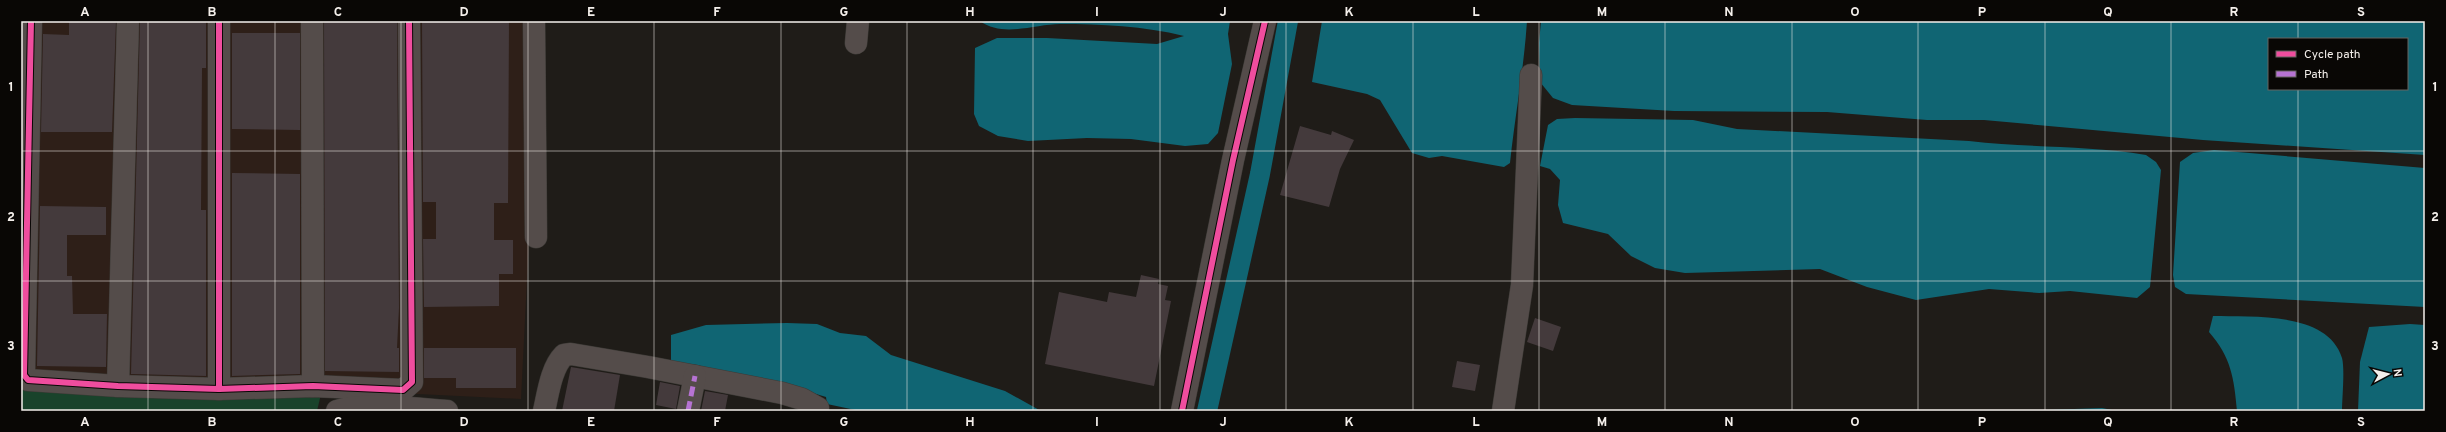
<svg xmlns="http://www.w3.org/2000/svg" width="2446" height="432" viewBox="0 0 2446 432" font-family="Overpass,sans-serif">
<rect width="100%" height="100%" fill="#1f1c18"/>
<polygon fill="#2e1f18" points="23,21 540,21 521,399 29,375"/>
<polygon fill="#19432b" points="22,388 321,394 317,411 21,411"/>
<g fill="#106573" fill-rule="evenodd">
<path d="M 980,21 L 1230,21 L 1228,34 L 1232,64 L 1218,133 L 1208,144 L 1185,146 L 1131,139 L 1087,138 L 1028,141 L 998,136 L 979,126 L 974,114 L 975,48 L 997,38 L 1047,38 L 1157,44 L 1184,36 C 1144,26 1101,24 1060,24 C 1035,24 1003,38 980,21 Z"/>
<path d="M 1322,21 L 1527,21 C 1524,68 1515,116 1510,163 L 1504,167 L 1442,156 L 1429,158 L 1412,153 L 1380,100 L 1367,94 L 1312,82 Z"/>
<path d="M 1541,21 L 2425,21 L 2425,155 L 2203,140 L 1984,120 L 1927,120 L 1827,112 L 1674,111 L 1572,105 L 1553,98 L 1540,82 L 1539,43 ZM 2269,39 L 2407,39 L 2407,89 L 2269,89 Z"/>
<path d="M 1575,118 L 1693,120 L 1737,129 L 1969,141 C 2028,148 2087,145 2146,155 L 2156,162 L 2161,170 L 2150,287 L 2137,298 L 2070,291 L 2039,293 L 1989,289 L 1916,300 L 1867,287 L 1820,269 L 1685,273 L 1655,268 L 1631,256 L 1608,234 L 1563,223 L 1558,205 L 1560,180 L 1550,169 L 1540,166 L 1548,125 L 1557,119 Z"/>
<polygon points="2214,150 2425,168 2425,307 2186,294 2175,287 2173,275 2180,162 2193,153"/>
<path d="M 2213,316 C 2251,317 2328,311 2342,358 C 2345,369 2342,399 2342,411 L 2237,411 C 2234,378 2231,357 2209,332 Z"/>
<polygon points="787,323 817,324 840,333 866,336 891,355 1005,391 1041,411 860,411 827,404 826,397 783,384 671,366 671,335 706,325"/>
<polygon points="2410,324 2425,325 2425,411 2358,411 2360,362 2369,327"/>
<polygon points="2102,408 2117,411 2015,411"/>
</g>
<g fill="none" stroke-linecap="round" stroke-linejoin="round">
<polyline stroke="#106573" stroke-width="20" points="1207,411 1260,174 1288,21"/>
</g>
<g fill="#443a3c">
<polygon points="69,21 116,21 112,132 41,132 43,34 69,35"/>
<polygon points="140,21 206,21 206,68 202,68 201,210 206,210 206,376 131,374"/>
<polygon points="324,21 397,21 399,308 397,348 399,348 399,372 325,371"/>
<polygon points="422,21 509,21 508,203 494,203 494,240 513,240 513,274 499,274 499,306 424,307 423,239 436,239 436,202 423,202"/>
<polygon points="232,33 300,33 300,130 232,129"/>
<polygon points="1300,126 1331,135 1332,131 1354,140 1340,169 1329,207 1280,195"/>
<polygon points="232,173 300,174 300,374 232,376"/>
<polygon points="40,206 106,207 106,235 67,235 67,276 72,276 73,314 107,314 106,367 37,366"/>
<polygon points="1141,275 1159,279 1158,284 1168,286 1165,300 1171,301 1154,386 1045,364 1059,292 1107,302 1109,292 1136,297"/>
<polygon points="1535,318 1561,327 1553,351 1527,342"/>
<polygon points="424,348 516,348 516,388 456,388 456,378 424,378"/>
<polygon points="1457,361 1480,365 1475,391 1452,387"/>
<polygon points="571,367 620,375 614,411 562,411"/>
<polygon points="660,382 680,386 676,409 656,405"/>
<polygon points="705,391 728,395 725,411 701,411"/>
</g>
<g fill="none" stroke-linecap="round" stroke-linejoin="round">
<defs>
<g id="minor">
<polyline points="31,21 24,375 28,380 118,386 219,389 313,386 403,390 412,382 409,21"/>
<polyline points="219,21 219,389"/>
<polyline points="312,21 313,386"/>
<polyline points="534,21 536,237"/>
<polyline points="856,43 858,21"/>
<polyline points="118,386 128,21"/>
<path d="M 337,411 C 365,402 416,409 447,411"/>
<path d="M 544,411 C 548,394 551,368 564,355 L 571,354 L 648,367 L 782,393 L 802,399 L 818,408"/>
<polyline points="688,411 695,376"/>
<polyline points="1182,411 1233,160 1265,21"/>
<polyline points="1503,411 1522,285 1531,75"/>
</g>
</defs>
<use href="#minor" stroke="#3c3a36" stroke-width="23"/>
<use href="#minor" stroke="#544c4a" stroke-width="22"/>
<polyline stroke="#b673d3" stroke-width="5" stroke-dasharray="10 5" stroke-linecap="butt" points="688,411 695,376"/>
<defs>
<g id="cycleway">
<polyline points="31,21 24,375 28,380 118,386 219,389 313,386 403,390 412,382 409,21"/>
<polyline points="219,21 219,389"/>
<polyline points="1182,411 1233,160 1265,21"/>
</g>
</defs>
<use href="#cycleway" stroke="#090705" stroke-width="8"/>
<use href="#cycleway" stroke="#ef4d9e" stroke-width="6"/>
</g>
<path fill="none" stroke="#f4efeb" stroke-width="1" stroke-opacity="0.55" d="M 148,21 L 148,411M 275,21 L 275,411M 401,21 L 401,411M 528,21 L 528,411M 654,21 L 654,411M 781,21 L 781,411M 907,21 L 907,411M 1033,21 L 1033,411M 1160,21 L 1160,411M 1286,21 L 1286,411M 1413,21 L 1413,411M 1539,21 L 1539,411M 1665,21 L 1665,411M 1792,21 L 1792,411M 1918,21 L 1918,411M 2045,21 L 2045,411M 2171,21 L 2171,411M 2298,21 L 2298,39M 2298,89 L 2298,411M 21,151 L 2425,151M 21,281 L 2425,281"/>
<rect width="2446" height="432" fill="none" stroke="#090705" stroke-width="44"/>
<rect x="2268" y="38" width="140" height="52" fill="#090705" stroke="#676461"/>
<rect x="2276" y="51" width="20" height="6" fill="#ef4d9e" stroke="#676461"/>
<text x="2304" y="58" font-size="12" fill="#f4efeb">Cycle path</text>
<rect x="2276" y="71" width="20" height="6" fill="#b673d3" stroke="#676461"/>
<text x="2304" y="78" font-size="12" fill="#f4efeb">Path</text>
<g transform="translate(2388 374) rotate(83)" stroke="#090705" stroke-width="3" paint-order="stroke">
<path d="M0-3L7 15L0 10L-7 15Z" fill="#f4efeb"/>
<text y="-6" font-size="11" font-weight="bold" text-anchor="middle" fill="#f4efeb">N</text>
</g>
<rect x="22" y="22" width="2402" height="388" fill="none" stroke="#f4efeb" stroke-width="1.5"/>
<g font-size="13" text-anchor="middle" font-weight="bold" fill="#f4efeb">
<text x="85" y="16">A</text>
<text x="212" y="16">B</text>
<text x="338" y="16">C</text>
<text x="464" y="16">D</text>
<text x="591" y="16">E</text>
<text x="717" y="16">F</text>
<text x="844" y="16">G</text>
<text x="970" y="16">H</text>
<text x="1097" y="16">I</text>
<text x="1223" y="16">J</text>
<text x="1349" y="16">K</text>
<text x="1476" y="16">L</text>
<text x="1602" y="16">M</text>
<text x="1729" y="16">N</text>
<text x="1855" y="16">O</text>
<text x="1982" y="16">P</text>
<text x="2108" y="16">Q</text>
<text x="2234" y="16">R</text>
<text x="2361" y="16">S</text>
<text x="11" y="91">1</text>
<text x="2435" y="91">1</text>
<text x="11" y="221">2</text>
<text x="2435" y="221">2</text>
<text x="11" y="350">3</text>
<text x="2435" y="350">3</text>
<text x="85" y="426">A</text>
<text x="212" y="426">B</text>
<text x="338" y="426">C</text>
<text x="464" y="426">D</text>
<text x="591" y="426">E</text>
<text x="717" y="426">F</text>
<text x="844" y="426">G</text>
<text x="970" y="426">H</text>
<text x="1097" y="426">I</text>
<text x="1223" y="426">J</text>
<text x="1349" y="426">K</text>
<text x="1476" y="426">L</text>
<text x="1602" y="426">M</text>
<text x="1729" y="426">N</text>
<text x="1855" y="426">O</text>
<text x="1982" y="426">P</text>
<text x="2108" y="426">Q</text>
<text x="2234" y="426">R</text>
<text x="2361" y="426">S</text>
</g>
</svg>
